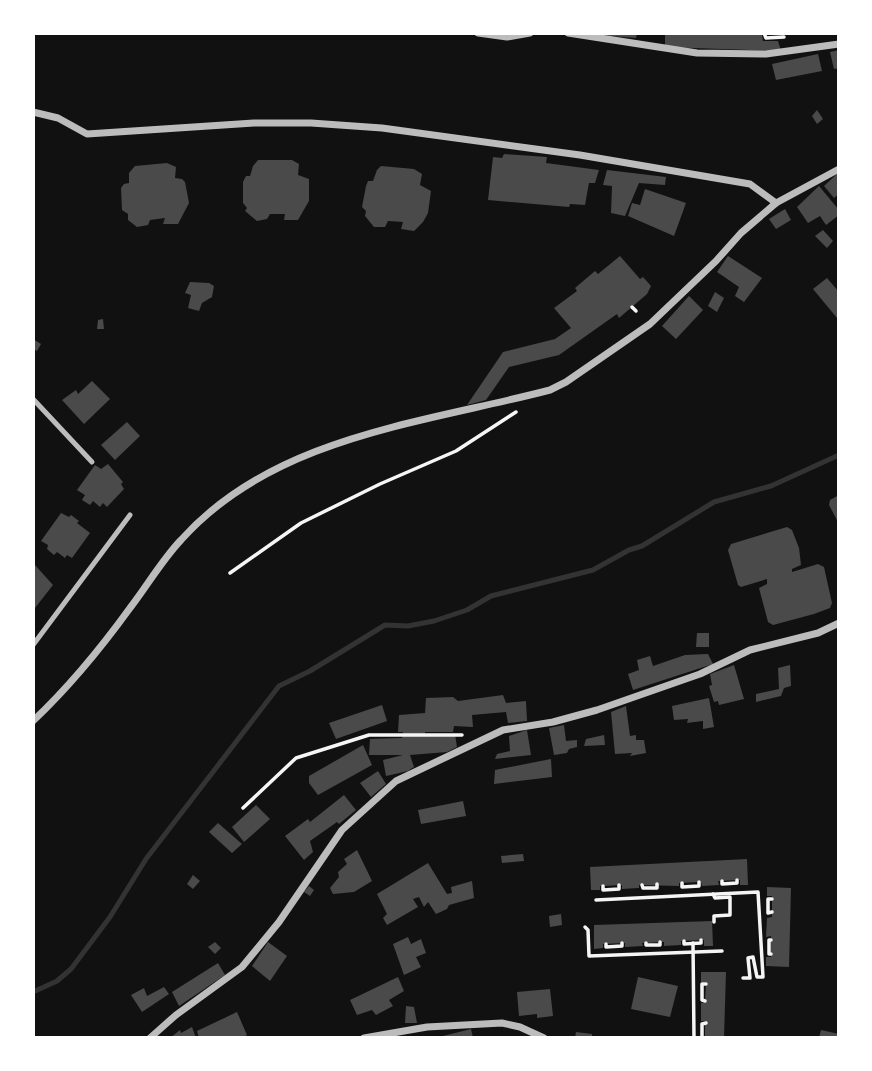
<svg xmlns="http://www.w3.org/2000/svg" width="872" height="1071" viewBox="0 0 872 1071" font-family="'Sofia Sans Condensed',sans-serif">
<rect width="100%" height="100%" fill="#111"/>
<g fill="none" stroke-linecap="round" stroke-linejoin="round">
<polyline stroke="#333" stroke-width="5" points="33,992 57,981 71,969 110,917 146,859 279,686 310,671 385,625 408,626 434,621 467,610 491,596 593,570 629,550 642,546 714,502 771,486 839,455"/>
</g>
<g fill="#4a4a4a">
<polygon points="600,33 637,33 636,38 600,35"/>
<polygon points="665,33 750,33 749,35 762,35 763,41 778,41 781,51 665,47"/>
<polygon points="839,50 839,68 834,69 830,52"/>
<polygon points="818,54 822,71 776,80 772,64"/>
<polygon points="817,110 823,119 817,124 812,116"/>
<polygon points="504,154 547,157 546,163 599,170 595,183 589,183 585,205 570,204 569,207 488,200 493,157 502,158"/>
<polygon points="258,160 292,160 299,164 298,175 309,179 309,201 298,220 284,220 285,214 270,214 267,219 257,221 245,211 247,208 243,203 243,182 246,176 250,176 253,166"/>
<polygon points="167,163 176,167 175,178 182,179 185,182 189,203 178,224 163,224 165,218 150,220 148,225 137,227 128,220 128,214 122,210 121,188 124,184 129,183 129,173 135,166"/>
<polygon points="381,166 414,169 422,174 420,185 431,191 428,213 423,222 414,231 401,229 403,222 388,221 385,227 374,227 365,216 366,211 362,207 366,186 368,181 373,181 377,170"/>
<polygon points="607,170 666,177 665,185 639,183 625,216 611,213 612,186 603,185"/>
<polygon points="839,172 839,194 834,198 824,186"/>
<polygon points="819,186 839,210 839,215 826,225 820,216 808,223 797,207"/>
<polygon points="645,189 686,203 674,236 628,216 632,203 640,205"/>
<polygon points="785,209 791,220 776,229 769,219"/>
<polygon points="823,230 833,241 827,248 815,236"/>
<polygon points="620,256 640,279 643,277 651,286 647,294 619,318 617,314 559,355 509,367 486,400 467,405 503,352 555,339 571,328 554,308 577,291 575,288 595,271 598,274"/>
<polygon points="728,256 762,278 744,302 735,296 739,287 717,272"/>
<polygon points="827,278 839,292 837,318 813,289"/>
<polygon points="190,282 209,283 214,286 212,297 202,303 199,311 188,308 191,295 185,293"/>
<polygon points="715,292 724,298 717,312 708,306"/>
<polygon points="689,296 703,310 676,339 662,326"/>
<polygon points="103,319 104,329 97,329 98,320"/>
<polygon points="33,339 41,344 37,351 33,349"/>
<polygon points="92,381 110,399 84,424 62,400 76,390 78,394"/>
<polygon points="127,422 140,436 115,460 101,445"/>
<polygon points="108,464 123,482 121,484 124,489 107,507 103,503 100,507 93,501 90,505 82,500 85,495 77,490 95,465 101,469"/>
<polygon points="839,495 839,524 829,505 830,500"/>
<polygon points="61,513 69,517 71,515 79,521 77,523 90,533 72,558 67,555 65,558 57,552 54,555 47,549 48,545 41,541"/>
<polygon points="787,527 792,530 799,548 801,565 792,569 792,572 818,564 824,567 832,603 830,608 814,614 773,625 768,622 759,588 767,584 767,579 741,587 738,585 728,550 731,544"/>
<polygon points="35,565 53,585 35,608 33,607"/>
<polygon points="697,633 709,633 709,647 696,647"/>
<polygon points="708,654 713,664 633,690 628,674 639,670 637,660 650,656 653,666 685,655"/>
<polygon points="734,665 744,699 719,705 718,701 714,702 709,686 712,685 710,674"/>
<polygon points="790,665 791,686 784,688 781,696 756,702 756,694 779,689 778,668"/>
<polygon points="503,695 506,703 526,701 527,721 508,723 506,712 472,715 473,727 454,726 453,732 425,732 425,735 455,734 457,747 447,752 410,755 414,767 408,771 386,776 383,760 403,755 369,755 370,739 402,738 403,732 398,732 399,715 425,713 426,698 453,697 458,701"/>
<polygon points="709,698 714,727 703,729 703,721 687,723 688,719 674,720 672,706"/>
<polygon points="382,705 387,721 336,739 329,723"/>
<polygon points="626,706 630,736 636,735 636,740 644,740 646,753 630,756 632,753 615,754 611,712"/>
<polygon points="564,725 566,741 577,740 577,747 569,749 567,753 554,755 549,728"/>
<polygon points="527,730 531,755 495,759 497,754 510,751 509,736"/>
<polygon points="604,735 605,745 584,746 586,739"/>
<polygon points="363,745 372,765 318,795 309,783 309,776"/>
<polygon points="551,759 552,777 494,784 495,770"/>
<polygon points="378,771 386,784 371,797 360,783"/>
<polygon points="344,795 356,810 339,824 337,822 310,841 313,852 304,860 285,836 308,819 310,822"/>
<polygon points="463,801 466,816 421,824 418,810"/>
<polygon points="256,805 270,819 244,842 232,827"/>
<polygon points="218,823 242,844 232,853 209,832"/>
<polygon points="357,850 372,881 354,892 333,894 330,888 339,877 338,872 347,864 344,859"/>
<polygon points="523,854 524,861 502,863 501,856"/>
<polygon points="747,859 748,885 740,885 740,880 718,881 719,885 702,886 701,882 699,882 679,883 679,886 639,885 639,888 622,889 622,885 603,886 600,886 600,890 591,890 590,867"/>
<polygon points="428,863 447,894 452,893 451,887 472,881 474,898 449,905 447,909 436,914 428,902 424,907 419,897 413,899 418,907 387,925 383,918 387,914 377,894"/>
<polygon points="193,875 200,881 193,889 187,884"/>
<polygon points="309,886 314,890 310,896 304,892"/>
<polygon points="767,887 791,888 789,967 766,966 766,957 771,957 771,936 766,937 767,918 772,917 772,896 767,896"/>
<polygon points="561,914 562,925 550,927 549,916"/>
<polygon points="712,921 713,946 704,946 704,940 681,941 681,945 664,946 664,942 642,943 643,946 625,947 625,943 603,944 603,948 594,949 594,925"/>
<polygon points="408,937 411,944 421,939 426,953 416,957 421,967 404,975 393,944"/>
<polygon points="215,942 221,948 215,954 208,947"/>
<polygon points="268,942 287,956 270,981 252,966"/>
<polygon points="218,963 225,975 179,1006 172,992"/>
<polygon points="701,972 726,972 724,1038 705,1038 705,1021 701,1021 701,1003 705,1003 706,982 701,982"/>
<polygon points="398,977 404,991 389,1000 393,1006 376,1015 372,1010 357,1015 350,1000"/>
<polygon points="638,977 678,986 670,1017 631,1009"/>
<polygon points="164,987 169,994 142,1012 131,995 144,988 147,996"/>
<polygon points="550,989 553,1016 537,1018 537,1014 519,1016 517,992"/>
<polygon points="406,1006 414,1007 417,1023 405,1023"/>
<polygon points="237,1012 247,1035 242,1038 199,1038 197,1031"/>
<polygon points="192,1027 196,1038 170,1038 180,1030 181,1033"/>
<polygon points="471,1029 473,1038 439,1038 439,1037"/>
<polygon points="821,1030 839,1034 839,1038 819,1038"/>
<polygon points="576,1032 592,1034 592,1038 575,1038"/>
</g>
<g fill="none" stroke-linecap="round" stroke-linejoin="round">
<g stroke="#f5f5f5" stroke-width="3.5">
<polyline points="764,33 766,38 784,37"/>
<polyline points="632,307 636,311"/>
<polyline points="230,573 301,523 380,484 456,451 516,412"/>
<polyline points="243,808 296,758 369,735 462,735"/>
<polyline points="722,881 722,884 737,883 737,880"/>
<polyline points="682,883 682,887 699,886 699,882"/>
<polyline points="642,885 643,888 657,888 657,884"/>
<polyline points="603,886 603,890 619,889 619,885"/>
<polyline points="713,894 715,898 730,897 730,915 714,916 714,922"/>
<polyline points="596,900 758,892 763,977 757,977 753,957 748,958 750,978 743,978"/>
<polyline points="772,912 768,913 768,899 772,899"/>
<polyline points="585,927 588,930 589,956 722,951"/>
<polyline points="684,941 684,944 701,943 701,940"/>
<polyline points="646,943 646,945 660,945 660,942"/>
<polyline points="693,943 694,1038"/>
<polyline points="606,944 606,947 622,946 622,943"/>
<polyline points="771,954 769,954 769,940 771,940"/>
<polyline points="705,1001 702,1000 702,984 706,984"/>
<polyline points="702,1038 702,1024 706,1023"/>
</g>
<g stroke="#bcbcbc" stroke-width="5">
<polyline points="33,399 92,462"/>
<polyline points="33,645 130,515"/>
</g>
<g stroke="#bcbcbc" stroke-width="7">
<polyline points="478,33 507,37 530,33"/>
<polyline points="568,33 697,53 766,54 839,44"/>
<polyline points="33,112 58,118 87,134 254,123 311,123 382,128 580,155 750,184 776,203"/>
<path d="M 33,721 C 69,687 101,648 130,608 C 147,586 162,560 181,540 C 274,436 424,423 550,390 L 566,382 L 650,324 L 716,261 L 741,233 L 776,203 L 839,169"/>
<polyline points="150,1038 176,1015 242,967 279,922 342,830 396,781 503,730 553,722 597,710 700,674 750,650 818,633 839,623"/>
<polyline points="364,1038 427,1027 502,1023 520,1027 544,1038"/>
</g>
</g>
<rect width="872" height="1071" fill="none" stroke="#ffffff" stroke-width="70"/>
</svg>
